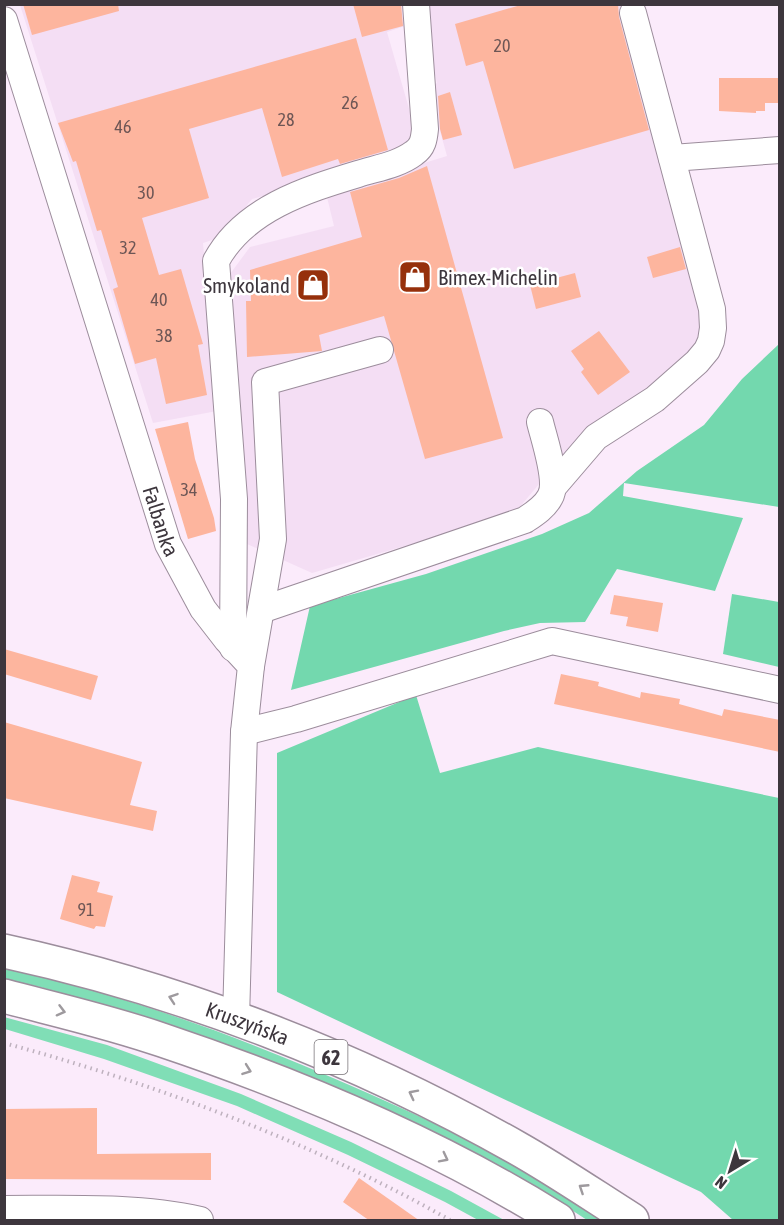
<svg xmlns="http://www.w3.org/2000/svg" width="784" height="1225" viewBox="0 0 784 1225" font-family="'Asap Condensed',sans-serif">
<rect width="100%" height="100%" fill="#fbebfb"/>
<g fill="#f4def4">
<polygon points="20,5 409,5 411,24 387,32 418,140 412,147 327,178 252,199 221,237 203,243 217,411 153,423"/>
<polygon points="429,5 620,5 704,299 697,342 674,373 580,442 539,484 514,514 312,573 247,544 230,274 250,247 334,226 326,193 447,156 428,88 437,83 432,63"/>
</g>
<g fill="#80deb6">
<path d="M 5,968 C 125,995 235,1035 347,1084 C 437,1123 527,1166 608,1220 L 587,1220 L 567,1207 L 388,1111 L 258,1057 L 141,1016 L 40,987 L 5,979 Z"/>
<polygon points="4,1017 107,1045 241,1094 351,1142 451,1191 504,1220 478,1220 445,1202 348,1155 237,1106 104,1059 5,1029"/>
</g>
<g fill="#73d8ae">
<polygon points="779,344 779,507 624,483 623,496 743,518 715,591 617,569 585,622 540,623 504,631 291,690 310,606 426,574 542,534 589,513 637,471 704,425 742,379"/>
<polygon points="732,594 779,602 779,667 723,654"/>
<polygon points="416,695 440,773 538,747 779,798 779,1220 733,1220 701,1192 277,992 277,753"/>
</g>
<g fill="#fdb59e">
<polygon points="23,4 118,4 119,11 32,35"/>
<polygon points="353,4 401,4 403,26 362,37"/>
<polygon points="524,4 618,4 619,17 649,130 514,169 483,61 466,66 455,24"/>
<polygon points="356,38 388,150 340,164 338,159 282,177 262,108 189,129 209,198 142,218 159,275 181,269 203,344 198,345 207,395 166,404 156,358 135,364 113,289 118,287 101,230 97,231 76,161 73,162 58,123"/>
<polygon points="719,78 780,78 780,103 765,103 765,111 756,111 756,113 719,111"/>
<polygon points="450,92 462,135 443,140 440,129 438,96"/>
<polygon points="427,166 503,438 425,459 384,316 319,335 322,351 247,357 246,301 251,301 250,270 362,237 350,192 399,178"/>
<polygon points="680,247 686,269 653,278 647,257"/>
<polygon points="575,273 581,297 536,309 530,285"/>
<polygon points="599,331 630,372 598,395 581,372 584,369 571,351"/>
<polygon points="188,422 195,459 214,518 216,531 188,539 155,429"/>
<polygon points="614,595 663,603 658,632 626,626 628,617 610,614"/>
<polygon points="4,649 98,676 91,700 4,674"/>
<polygon points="561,674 599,682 598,686 640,698 641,692 680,699 679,704 722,716 724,709 780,720 780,752 554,704"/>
<polygon points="4,722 142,762 130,805 157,811 153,831 4,798"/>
<polygon points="72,875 100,882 97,892 113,896 105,927 96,926 94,929 60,919"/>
<polygon points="97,1108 97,1154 211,1153 211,1180 4,1179 4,1109"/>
<polygon points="359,1178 420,1221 370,1221 343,1202"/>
</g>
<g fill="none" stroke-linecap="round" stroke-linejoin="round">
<defs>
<g id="minor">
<path id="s1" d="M 4,20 L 168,544 L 203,609 L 227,640 L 251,666 L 244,732 L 236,1019"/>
<polyline points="672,158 780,150"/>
<polyline points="554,486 596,437 655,399 697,362 707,350 711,341 713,328 712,309 633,13"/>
<path d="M 261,610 L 525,520 C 534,514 545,507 550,497 C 559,482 544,439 540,422"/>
<path d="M 233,648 L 234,499 L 216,261 C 244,209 305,190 358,174 C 377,168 398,165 414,153 C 423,147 424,139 425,129 L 416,4"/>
<polyline points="251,666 273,539 265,382 380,350"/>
<polyline points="244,732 296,719 552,641 780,690"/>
<path d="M 4,1209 C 67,1209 139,1206 200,1220"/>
</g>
<g id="major">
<path id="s2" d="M 4,951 C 183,990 358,1058 517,1148 C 556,1170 594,1196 632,1220"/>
<path d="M 4,996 C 57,1010 110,1022 162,1040 C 296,1085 438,1145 558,1220"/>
</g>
</defs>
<use href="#minor" stroke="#9c8d9c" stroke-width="28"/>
<use href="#major" stroke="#9c8d9c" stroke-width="36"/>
<path stroke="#beb1be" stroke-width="4" stroke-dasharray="1.5 4.5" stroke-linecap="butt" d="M 4,1043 C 156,1084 314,1143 450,1220"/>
<use href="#minor" stroke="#fff" stroke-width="26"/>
<use href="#major" stroke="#fff" stroke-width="33"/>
</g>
<defs><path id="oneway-chevron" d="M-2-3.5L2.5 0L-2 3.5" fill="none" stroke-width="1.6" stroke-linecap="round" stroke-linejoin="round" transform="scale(1.5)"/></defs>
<g stroke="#9e9a9e">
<use href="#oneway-chevron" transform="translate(173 998) rotate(-161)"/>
<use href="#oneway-chevron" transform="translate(61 1011) rotate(15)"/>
<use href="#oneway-chevron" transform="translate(247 1070) rotate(20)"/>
<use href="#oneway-chevron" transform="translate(413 1094) rotate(-153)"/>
<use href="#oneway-chevron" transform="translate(444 1158) rotate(27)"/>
<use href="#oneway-chevron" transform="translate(583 1188) rotate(-147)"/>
</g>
<defs>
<symbol id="shop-square" viewBox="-11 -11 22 22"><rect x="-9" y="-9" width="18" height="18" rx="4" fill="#96300b" stroke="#fff"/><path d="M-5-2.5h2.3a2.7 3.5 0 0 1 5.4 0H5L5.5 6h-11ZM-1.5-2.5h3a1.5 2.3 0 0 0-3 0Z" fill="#fff"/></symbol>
</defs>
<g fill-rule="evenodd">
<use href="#shop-square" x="396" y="258" width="38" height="38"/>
<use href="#shop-square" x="294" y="266" width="38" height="38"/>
</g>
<g text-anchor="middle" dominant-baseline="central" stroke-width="5" stroke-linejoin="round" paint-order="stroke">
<g font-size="18" fill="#6d5655">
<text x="502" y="45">20</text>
<text x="350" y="102">26</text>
<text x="286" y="119">28</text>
<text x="123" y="126">46</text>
<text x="146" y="192">30</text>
<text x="128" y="247">32</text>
<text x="159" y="299">40</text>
<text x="164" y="335">38</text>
<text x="189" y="489">34</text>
<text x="86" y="909">91</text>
</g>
<rect fill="#fff" stroke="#777277" stroke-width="1.5" x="314.5" y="1040" width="33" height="34" rx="4.5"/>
<g font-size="20" font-weight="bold" fill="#3d363d">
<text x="331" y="1057">62</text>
</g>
<g font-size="21" fill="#3d363d" stroke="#fff" text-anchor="start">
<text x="438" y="277">Bimex-Michelin</text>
<text x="290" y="285" text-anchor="end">Smykoland</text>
</g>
<g font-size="21" fill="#3d363d" stroke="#fff">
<text stroke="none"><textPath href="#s1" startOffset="525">Falbanka</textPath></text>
<text stroke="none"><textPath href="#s2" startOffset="254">Kruszyńska</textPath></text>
</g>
</g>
<rect width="784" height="1225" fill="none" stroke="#3d363d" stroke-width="12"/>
<g transform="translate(730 1171) rotate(218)" stroke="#ffffff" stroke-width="4.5" paint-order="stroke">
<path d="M0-4.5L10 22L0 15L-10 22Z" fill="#3d363d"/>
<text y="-9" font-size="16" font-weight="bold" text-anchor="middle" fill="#3d363d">N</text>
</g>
</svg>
